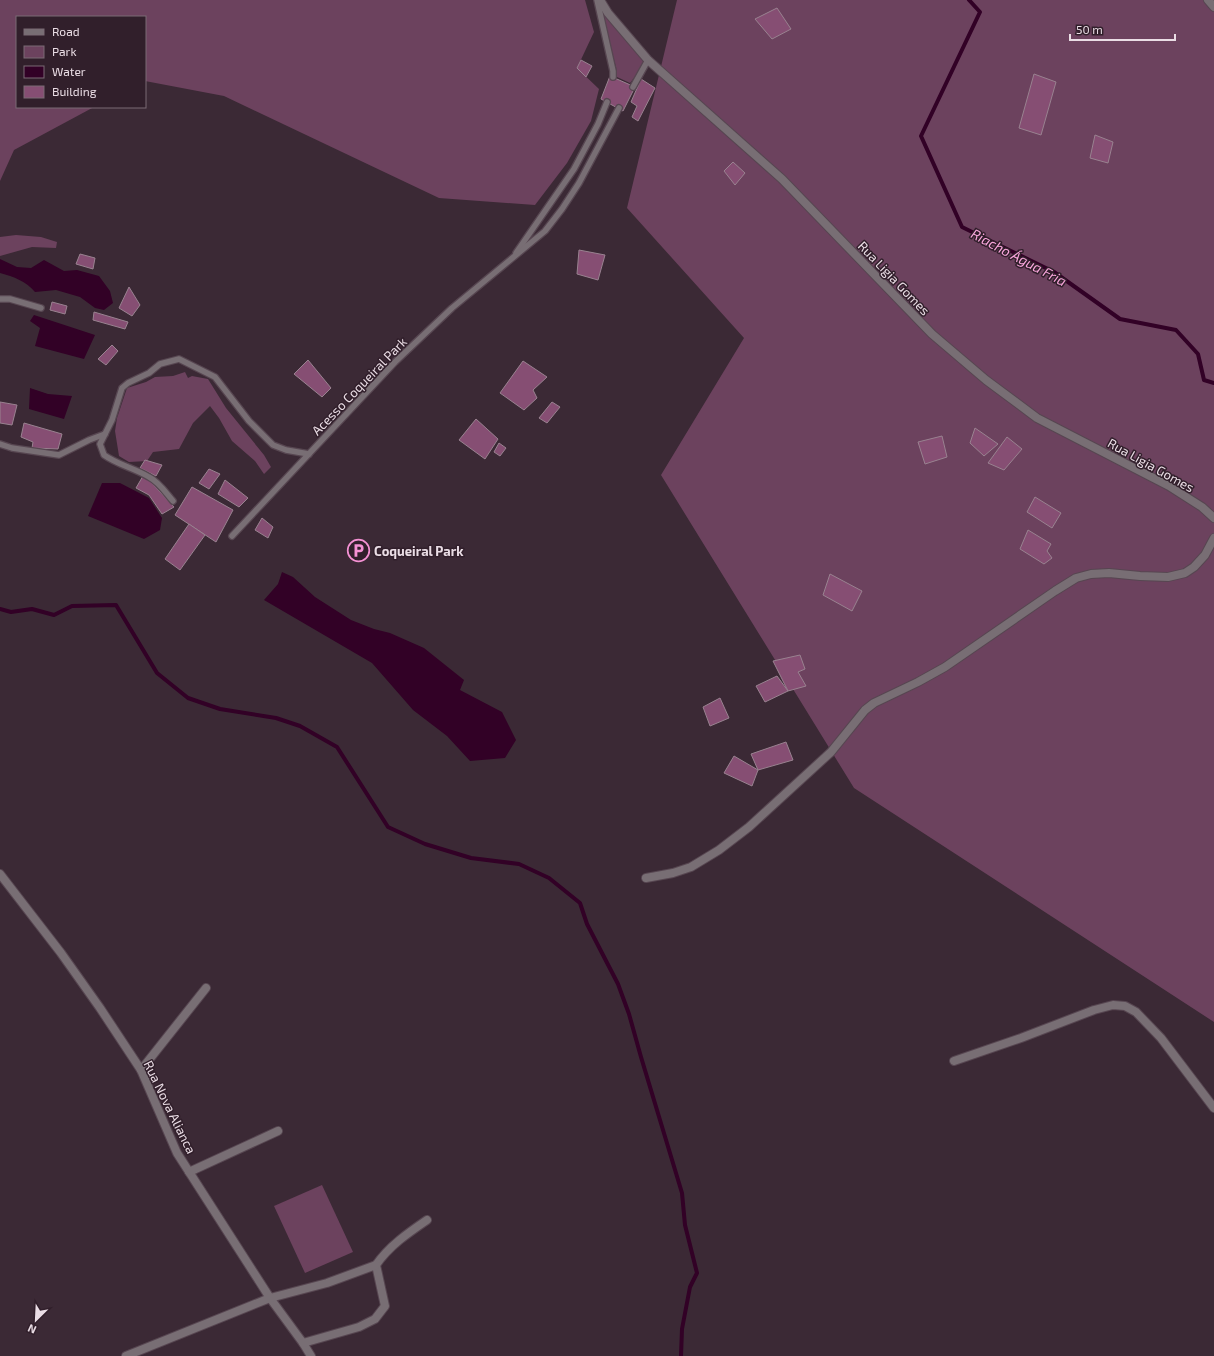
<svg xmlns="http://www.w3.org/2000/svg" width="1214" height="1356" viewBox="0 0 1214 1356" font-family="'Exo 2',sans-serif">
<rect width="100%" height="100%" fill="#3b2935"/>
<g fill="#6c425e">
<polygon points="0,0 585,0 594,32 577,68 599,89 591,121 567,163 535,205 439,198 224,96 145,81 145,17 17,17 17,107 94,107 14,150 0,181"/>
<polygon points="598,0 648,60 630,83 617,77 616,67"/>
<polygon points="677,0 1214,0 1214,1022 854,788 661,475 744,338 627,208"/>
<polygon points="16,235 41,237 57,242 56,248 32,247 0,256 0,237"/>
<polygon points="185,372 188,378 192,376 208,379 226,408 264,455 271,467 264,474 255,461 232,441 219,418 210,406 193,423 179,449 153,452 147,461 129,462 119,456 115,431 117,418 127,388 146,382 155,377 173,376"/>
<polygon points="322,1185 353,1252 305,1273 274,1206"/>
</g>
<g fill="#320126">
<path d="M 0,259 L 17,267 L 31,268 L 44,260 L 64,271 L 77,270 L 99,276 L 110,291 L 113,303 L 104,310 L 95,308 L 80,297 L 56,290 L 35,292 C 26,281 14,277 0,273 Z"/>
<polygon points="34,315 95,335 84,359 35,346 40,328 30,321"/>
<polygon points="30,388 48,394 72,396 64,419 29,409"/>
<polygon points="102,483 120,483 149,498 162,518 160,530 144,539 88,516"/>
<polygon points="282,572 293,577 315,597 351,620 374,629 390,633 424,648 464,680 460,690 502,712 516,740 505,758 470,761 447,736 413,710 372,663 264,600 278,584"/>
</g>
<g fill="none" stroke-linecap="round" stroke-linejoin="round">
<g stroke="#320126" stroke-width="4">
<polyline points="969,0 980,12 921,136 962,227 1054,272 1120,319 1176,330 1198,354 1204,380 1214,383"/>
<polyline points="0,609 11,612 32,609 54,615 72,606 116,605 157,673 188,698 220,709 276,718 300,726 337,747 388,827 425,844 471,858 519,864 549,878 580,903 587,924 618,984 629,1014 641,1057 682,1193 685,1225 697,1273 690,1287 682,1329 681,1356"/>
</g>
</g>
<g fill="#864e73" stroke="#998290">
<polygon points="777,8 791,29 772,39 755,19"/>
<polygon points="581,60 592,66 586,77 577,68"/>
<polygon points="1034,74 1056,82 1041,135 1019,128"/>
<polygon points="610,76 635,87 623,111 601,99"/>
<polygon points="641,79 655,88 638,121 632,117 637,106 631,102"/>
<polygon points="1095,135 1113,142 1108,163 1090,158"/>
<polygon points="733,162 745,173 735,185 724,171"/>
<polygon points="579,250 605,255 598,280 577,274"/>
<polygon points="80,254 95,258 93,269 76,264"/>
<polygon points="129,287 140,305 132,316 119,308"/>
<polygon points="52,302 67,306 65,314 50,310"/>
<polygon points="94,312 128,322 125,329 93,320"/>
<polygon points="112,345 118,351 106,365 98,359"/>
<polygon points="308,360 331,388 322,397 294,374"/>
<polygon points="523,361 547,377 533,390 537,398 524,410 500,393"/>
<polygon points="0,402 17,405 12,425 0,423"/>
<polygon points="552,402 560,407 547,423 539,418"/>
<polygon points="476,419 498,439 485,459 459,440"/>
<polygon points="24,423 62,434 58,449 32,448 33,442 21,437"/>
<polygon points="975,428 998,444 984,456 970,443"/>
<polygon points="942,436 947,457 925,464 918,442"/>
<polygon points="1007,437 1022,449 1004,470 988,463"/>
<polygon points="499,443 506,448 500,456 494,452"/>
<polygon points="145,460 162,465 156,476 140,468"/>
<polygon points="209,469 220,474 209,489 199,483"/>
<polygon points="143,476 151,482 174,507 162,514 149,495 136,488"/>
<polygon points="225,480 248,498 239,507 218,494"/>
<polygon points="192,487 233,510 216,542 175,515"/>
<polygon points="1035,497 1061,513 1052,528 1027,512"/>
<polygon points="262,518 273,527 268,538 255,530"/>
<polygon points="189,524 205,535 180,570 165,559"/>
<polygon points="1028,530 1051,544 1047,551 1052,558 1044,564 1020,549"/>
<polygon points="830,574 862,591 852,611 823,595"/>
<polygon points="800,655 805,669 798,672 806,686 788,691 773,661"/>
<polygon points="777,676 788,691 765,702 756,686"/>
<polygon points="720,698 729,718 710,726 703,707"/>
<polygon points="786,742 793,760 758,770 751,754"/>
<polygon points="734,756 758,770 752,786 724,773"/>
</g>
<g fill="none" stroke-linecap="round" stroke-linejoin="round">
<defs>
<g id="service">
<polyline points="597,0 613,71 613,77"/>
<polyline points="633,87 648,60"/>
<polyline points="516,253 574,169 598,124 607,102"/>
<polyline points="0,299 10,299 41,308"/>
<polyline points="0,444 12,448 59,455 89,440 105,434"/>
<path d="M 173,501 C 166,493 159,482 149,477 C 134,468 118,465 104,455 L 100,444 L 112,420 L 122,388 L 128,383 L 149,373 L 160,364 L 179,359 L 215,377 L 249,421 L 273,445 L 286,450 L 309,454"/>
<polyline points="232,536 395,362 452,308 545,231 562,209 579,183 619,108"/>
</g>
<g id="minor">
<polyline points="1208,0 1214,7"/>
<polyline points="0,874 61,953 100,1008 141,1070 177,1153 270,1298 303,1343 311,1356"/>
<polyline points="646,878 673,873 691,867 719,850 749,827 831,752 865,710 874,703 918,682 945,667 1055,591 1076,578 1091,574 1109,573 1140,576 1168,577 1185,573 1194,567 1205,555 1214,538"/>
<polyline points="954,1061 1021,1038 1094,1010 1113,1005 1125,1006 1136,1012 1161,1038 1214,1108"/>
<polyline points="141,1070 206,988"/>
<polyline points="189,1172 278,1131"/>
<path d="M 303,1343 L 359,1327 L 375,1319 L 385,1306 L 376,1265 C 389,1246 408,1233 427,1220"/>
<polyline points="126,1356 270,1298 327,1283 376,1265"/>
</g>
<polyline id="tertiary" points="600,0 608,13 648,60 782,179 932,334 986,380 1037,418 1169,486 1202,507 1214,518"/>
</defs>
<use href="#service" stroke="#574651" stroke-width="8"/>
<use href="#minor" stroke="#574651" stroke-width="10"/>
<use href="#tertiary" stroke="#574651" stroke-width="10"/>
<use href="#service" stroke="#786e74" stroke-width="5.5"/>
<use href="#minor" stroke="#786e74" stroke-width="8"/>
<use href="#tertiary" stroke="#786e74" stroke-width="8"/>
</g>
<defs>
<symbol id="parking-ring" viewBox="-11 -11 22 22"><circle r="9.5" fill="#311f2b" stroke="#f491d3" stroke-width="1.5"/><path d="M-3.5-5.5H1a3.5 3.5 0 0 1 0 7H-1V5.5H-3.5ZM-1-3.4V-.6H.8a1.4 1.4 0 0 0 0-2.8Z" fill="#f491d3"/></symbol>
</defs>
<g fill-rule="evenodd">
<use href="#parking-ring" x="346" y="538" width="25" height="25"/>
</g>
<g text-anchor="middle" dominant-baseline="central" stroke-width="3" stroke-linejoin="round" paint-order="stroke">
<g font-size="13" fill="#eadde5" stroke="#311f2b">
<text transform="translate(894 278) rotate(46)">Rua Ligia Gomes</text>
<text transform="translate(359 386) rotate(-46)">Acesso Coqueiral Park</text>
<text transform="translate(1151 465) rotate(29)">Rua Ligia Gomes</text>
<text transform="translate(170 1107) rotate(64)">Rua Nova Alianca</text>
</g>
<g font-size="13" font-weight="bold" fill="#eadde5" stroke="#311f2b" text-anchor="start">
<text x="374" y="551">Coqueiral Park</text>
</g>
<g font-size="14" font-style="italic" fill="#faa6dd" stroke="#311f2b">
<text transform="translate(1019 257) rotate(28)">Riacho Água Fria</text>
</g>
</g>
<rect x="16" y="16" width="130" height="92" fill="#311f2b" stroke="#7b6b75"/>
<rect x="24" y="29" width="20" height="6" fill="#786e74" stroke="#7b6b75"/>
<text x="52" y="36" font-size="12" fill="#eadde5">Road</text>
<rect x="24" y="46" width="20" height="12" fill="#6c425e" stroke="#7b6b75"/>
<text x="52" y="56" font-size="12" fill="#eadde5">Park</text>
<rect x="24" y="66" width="20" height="12" fill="#320126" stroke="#7b6b75"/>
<text x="52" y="76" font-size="12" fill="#eadde5">Water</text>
<rect x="24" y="86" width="20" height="12" fill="#864e73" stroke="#7b6b75"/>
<text x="52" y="96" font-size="12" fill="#eadde5">Building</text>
<g transform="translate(36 1320) rotate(204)" stroke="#311f2b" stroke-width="3" paint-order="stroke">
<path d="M0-3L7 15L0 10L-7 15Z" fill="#eadde5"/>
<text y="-6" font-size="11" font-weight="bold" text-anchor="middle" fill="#eadde5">N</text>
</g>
<path d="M1070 34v6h105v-6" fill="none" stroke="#eadde5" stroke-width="2"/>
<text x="1076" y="34" font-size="12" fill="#eadde5" stroke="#311f2b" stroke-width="3" paint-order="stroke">50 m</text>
</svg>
